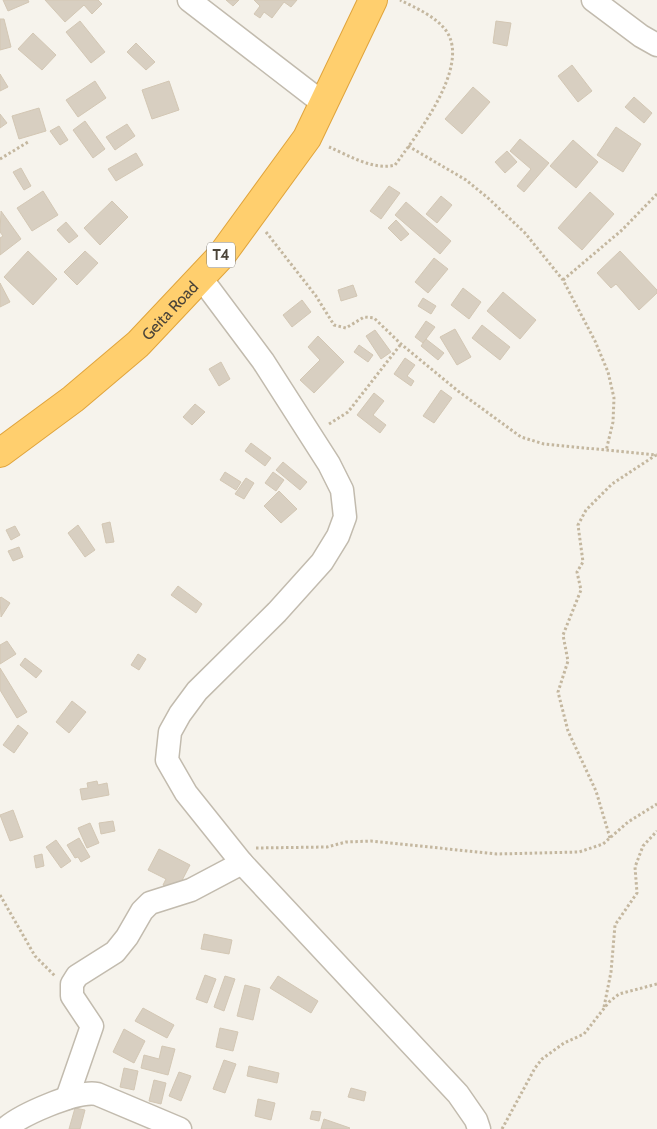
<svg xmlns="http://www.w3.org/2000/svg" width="657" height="1129" viewBox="0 0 657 1129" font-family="Cabin,sans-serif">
<rect width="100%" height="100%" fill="#f6f3ec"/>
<g fill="#d8cfc1" stroke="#d3c7b4">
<polygon points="3,0 28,0 29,2 8,11"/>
<polygon points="45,0 98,0 102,4 92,14 84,5 65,22"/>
<polygon points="226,0 239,0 233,6"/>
<polygon points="254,0 297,0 291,7 284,2 272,18 264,12 260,18 254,14 260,6"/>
<polygon points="0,19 4,19 11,47 0,50"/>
<polygon points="80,21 105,52 91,63 66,32"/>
<polygon points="496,21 511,23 507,46 493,43"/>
<polygon points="33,33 56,55 42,70 18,49"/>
<polygon points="136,43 155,62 146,70 127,52"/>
<polygon points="572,65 592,91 578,102 558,76"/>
<polygon points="0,74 8,87 0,91"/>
<polygon points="95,81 106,98 78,117 66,100"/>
<polygon points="169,81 179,110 152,119 142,90"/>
<polygon points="473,87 490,102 462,134 445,119"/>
<polygon points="634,97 652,113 644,123 625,107"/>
<polygon points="39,108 46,131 19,139 12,116"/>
<polygon points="0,114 7,123 0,128"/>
<polygon points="85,121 105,149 93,158 73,130"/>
<polygon points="127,124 135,136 115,150 106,137"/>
<polygon points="59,126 68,140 60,145 50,131"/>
<polygon points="616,127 641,144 623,172 597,155"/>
<polygon points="520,139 549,163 524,192 517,186 531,169 510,151"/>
<polygon points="573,140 598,162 576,188 550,166"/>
<polygon points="507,151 517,162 505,173 495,162"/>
<polygon points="136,153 143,165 116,181 108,169"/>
<polygon points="21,168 31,186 24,190 13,172"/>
<polygon points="389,186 400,193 381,219 370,211"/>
<polygon points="43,191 58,215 32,231 17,208"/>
<polygon points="590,192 614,214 582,250 558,228"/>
<polygon points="441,196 452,205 437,223 426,214"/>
<polygon points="112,201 128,217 100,245 84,228"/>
<polygon points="406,202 451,241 440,254 395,215"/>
<polygon points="1,211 21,239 0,255 0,238 3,236 0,232"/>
<polygon points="396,220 409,234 401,241 388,228"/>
<polygon points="66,222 78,236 69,243 57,230"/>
<polygon points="28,251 57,279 33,305 4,277"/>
<polygon points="85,251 98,263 77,285 64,272"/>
<polygon points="620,251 657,290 657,293 639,310 616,284 611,288 597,273"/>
<polygon points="434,258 448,269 428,293 415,282"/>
<polygon points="0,283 10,302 0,307"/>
<polygon points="353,285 357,296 341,301 338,290"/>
<polygon points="463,288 481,302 469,319 451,305"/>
<polygon points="503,292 536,320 520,339 487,311"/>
<polygon points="423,298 436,306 431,314 418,306"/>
<polygon points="302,300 311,312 292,327 283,315"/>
<polygon points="426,321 435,327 423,343 415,337"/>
<polygon points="482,325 510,347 500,360 472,338"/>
<polygon points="455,329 471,357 457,365 440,337"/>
<polygon points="375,330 391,352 381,359 366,336"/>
<polygon points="318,336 344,362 314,393 300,380 320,360 308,347"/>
<polygon points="426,339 444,353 438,360 421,346"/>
<polygon points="359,345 373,355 368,362 354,352"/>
<polygon points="405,358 415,365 407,376 414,381 411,386 394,374"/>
<polygon points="221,362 230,379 219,386 209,369"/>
<polygon points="441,390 452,398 434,423 423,416"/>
<polygon points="374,393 384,401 373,415 386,425 380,433 357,415"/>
<polygon points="195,404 205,412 192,425 183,417"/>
<polygon points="251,443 271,458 265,466 245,451"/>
<polygon points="283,462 307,482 300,490 276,470"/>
<polygon points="225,472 241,482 236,490 220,480"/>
<polygon points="273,472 284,480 276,491 265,483"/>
<polygon points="246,478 254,483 244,499 235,494"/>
<polygon points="279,491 297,509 281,523 264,506"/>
<polygon points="110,522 114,542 106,543 102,524"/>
<polygon points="78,525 95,550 85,557 68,533"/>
<polygon points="15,526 20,535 11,540 6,530"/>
<polygon points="19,547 23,557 13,561 8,551"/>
<polygon points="178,586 202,604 196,613 171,595"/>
<polygon points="1,597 10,603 1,617 0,598"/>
<polygon points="7,641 16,654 0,664 0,645"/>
<polygon points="138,654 146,659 139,670 131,665"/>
<polygon points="25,658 42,671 36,678 20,665"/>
<polygon points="0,668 27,712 17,718 0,690"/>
<polygon points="72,701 86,712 69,733 56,722"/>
<polygon points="18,725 28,733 14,753 3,745"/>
<polygon points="97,781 98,785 107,783 109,795 82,800 80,789 88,788 87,783"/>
<polygon points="13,810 23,837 10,841 0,815"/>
<polygon points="113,821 115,831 101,834 99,823"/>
<polygon points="90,823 99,843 87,848 78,828"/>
<polygon points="79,838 90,857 81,862 78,857 75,858 67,845"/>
<polygon points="56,840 71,861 61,868 46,847"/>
<polygon points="159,849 190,865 176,892 163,885 166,879 148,870"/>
<polygon points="42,854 44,866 36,868 34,856"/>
<polygon points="204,934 232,940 229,954 201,949"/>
<polygon points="205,975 216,979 207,1003 196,999"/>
<polygon points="225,976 235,979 224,1011 214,1007"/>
<polygon points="278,976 318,1001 311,1013 270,988"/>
<polygon points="245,985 260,989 253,1020 237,1016"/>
<polygon points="143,1008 174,1025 167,1038 135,1021"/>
<polygon points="220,1028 238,1032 233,1051 216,1047"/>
<polygon points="124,1029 145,1041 134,1063 113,1052"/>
<polygon points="162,1046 175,1049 168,1075 141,1068 144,1055 159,1059"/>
<polygon points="224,1060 236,1064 225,1093 213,1089"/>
<polygon points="249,1066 279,1073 277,1083 247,1076"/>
<polygon points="124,1068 138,1071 134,1090 120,1087"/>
<polygon points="179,1072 191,1076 181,1101 169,1096"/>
<polygon points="154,1080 166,1083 161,1104 149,1101"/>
<polygon points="351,1088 366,1092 364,1101 348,1097"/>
<polygon points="258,1099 275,1103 271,1120 255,1116"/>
<polygon points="75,1108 85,1110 80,1129 69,1129"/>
<polygon points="312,1111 321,1112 319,1121 310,1119"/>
<polygon points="324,1119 350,1128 349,1129 321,1129"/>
</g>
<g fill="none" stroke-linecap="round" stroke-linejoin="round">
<defs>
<g id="minor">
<polyline points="189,0 324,104"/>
<polyline points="593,0 641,36 657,45"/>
<polyline points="201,278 263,361 329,464 342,490 345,517 338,536 322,562 277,612 197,691 180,714 170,732 167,760 186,793 242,863 458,1094 476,1120 479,1129"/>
<polyline points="67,1098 92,1026 72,996 72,984 77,976 115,952 127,937 142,911 150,903 191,890 242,863"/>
<path d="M 5,1129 C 20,1115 77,1090 97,1094 L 180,1129"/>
</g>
<g id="highway">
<path id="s1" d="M 0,453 L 73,399 L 138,344 L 221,256 L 307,138 L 373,0"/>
</g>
</defs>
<use href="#minor" stroke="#c2bbae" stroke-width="25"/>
<use href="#highway" stroke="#e0a43c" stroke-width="30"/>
<g stroke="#c4b79f" stroke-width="3" stroke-dasharray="2.5 2.5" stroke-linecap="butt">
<polyline points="408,146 466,180 488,198 525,233 563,280 595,341 608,372 614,398 613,422 606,451"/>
<path d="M 329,147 C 348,155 374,171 395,165 C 416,136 470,68 447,32 C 437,17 416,8 400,0"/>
<polyline points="0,159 28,142"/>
<polyline points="266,232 316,296 334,325 346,328 364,317 374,318 401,344 458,391 521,437 544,444 657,455"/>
<polyline points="563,280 622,230 657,194"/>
<polyline points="329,424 348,412 401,344"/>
<polyline points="610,838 596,791 568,731 558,692 568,661 563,635 581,590 577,572 583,562 578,525 586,510 612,484 656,455"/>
<polyline points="256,848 327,847 346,842 371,841 497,854 579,852 603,844 628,822 657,804"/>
<polyline points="0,895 35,956 55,976"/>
<polyline points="604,1007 611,972 615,925 637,893 635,867 643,846 657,831"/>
<polyline points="502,1129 535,1068 542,1059 564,1043 584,1034 609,1002 619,994 657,984"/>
</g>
<use href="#minor" stroke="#fff" stroke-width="22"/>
<use href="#highway" stroke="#ffcf6e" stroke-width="28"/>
</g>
<g text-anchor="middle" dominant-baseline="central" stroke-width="4" stroke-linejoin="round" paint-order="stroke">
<rect fill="#fff" stroke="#817c74" stroke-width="1" x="207" y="242.5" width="28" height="25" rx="4"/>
<g font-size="15" font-weight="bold" fill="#4b4439">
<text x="221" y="255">T4</text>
</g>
<g font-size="16" fill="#4b4439" stroke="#fff">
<text stroke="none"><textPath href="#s1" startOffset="222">Geita Road</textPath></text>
</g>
</g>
</svg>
